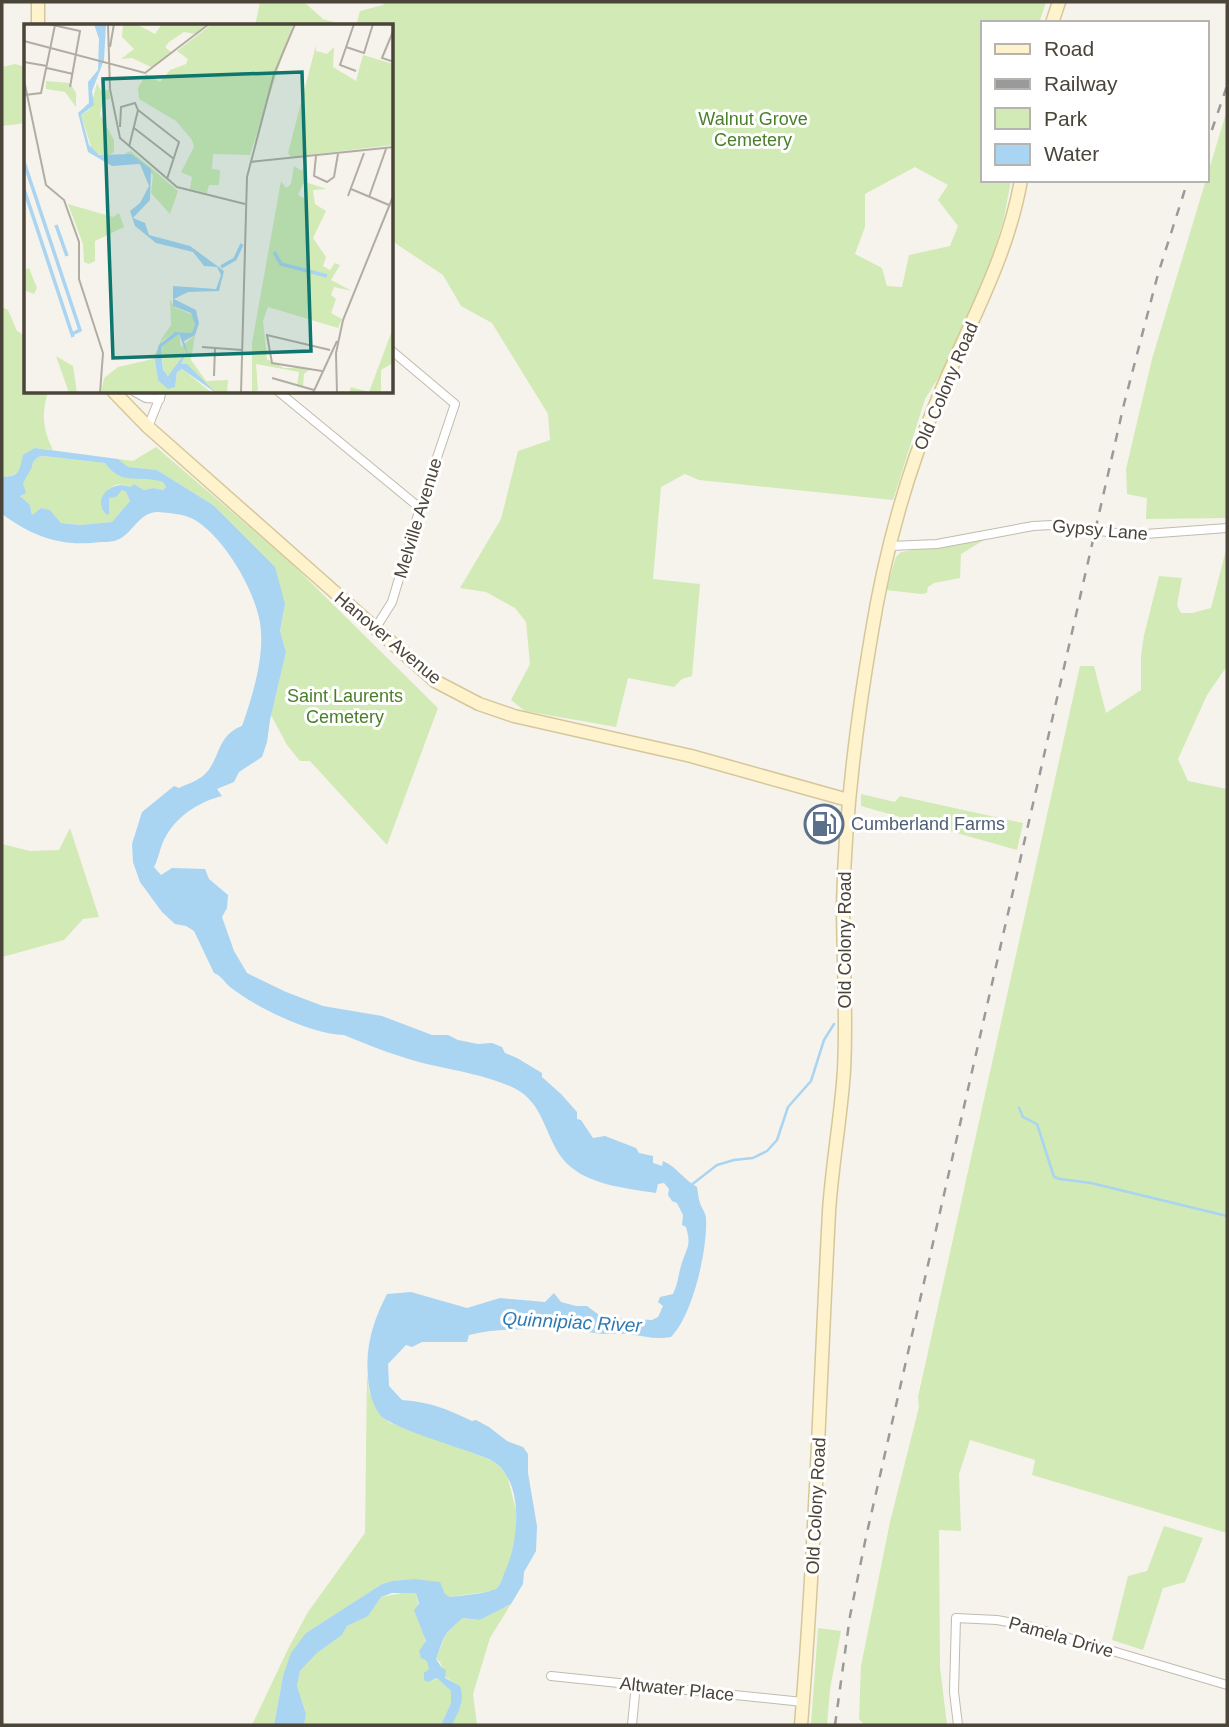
<svg xmlns="http://www.w3.org/2000/svg" width="1229" height="1727" viewBox="0 0 1229 1727" font-family="Arial,sans-serif">
<rect width="100%" height="100%" fill="#f6f3ec"/>
<g fill="#d2eab5" fill-rule="evenodd">
<polygon points="260,2 304,2 323,19 347,26 255,26"/>
<path d="M 385,2 L 1046,2 L 1039,23 L 982,23 L 982,180 L 1011,180 L 1004,218 L 986,277 L 944,369 L 925,399 L 893,500 L 699,480 L 685,474 L 661,487 L 653,579 L 700,584 L 692,676 L 682,679 L 674,687 L 628,678 L 616,727 L 525,711 L 511,700 L 530,664 L 526,622 L 515,608 L 486,592 L 460,588 L 501,519 L 518,451 L 550,440 L 548,414 L 492,323 L 461,306 L 443,275 L 392,241 L 392,26 L 356,26 L 360,11 L 383,5 ZM 915,167 L 948,185 L 938,200 L 958,226 L 950,246 L 909,255 L 902,287 L 887,286 L 882,268 L 855,254 L 865,227 L 865,194 Z"/>
<polygon points="15,64 26,67 26,123 2,126 2,67"/>
<polygon points="1227,110 1227,518 1146,519 1147,498 1127,494 1126,469 1152,359"/>
<path d="M 2,307 L 8,310 L 17,331 L 26,336 L 26,392 L 48,392 C 41,414 43,430 53,450 L 35,448 L 22,461 L 21,470 C 14,475 10,477 2,477 Z"/>
<polygon points="156,447 288,560 438,708 387,845 310,761 300,761 287,745 271,715 286,652 280,631 285,604 213,505 157,470 127,467 118,459 133,461"/>
<path d="M 43,456 L 105,463 L 163,482 L 166,487 L 163,490 L 153,488 L 144,490 L 134,484 L 130,487 C 112,479 105,491 101,507 L 108,505 L 109,498 L 122,490 L 126,492 L 130,501 L 112,522 L 82,525 L 61,523 L 50,510 L 41,508 L 32,515 L 30,505 L 20,496 L 24,487 L 22,483 L 32,467 L 33,462 L 38,457 Z"/>
<polygon points="984,540 961,554 960,578 934,583 928,587 927,593 921,594 886,590 896,557 901,552"/>
<polygon points="1227,546 1227,666 1207,695 1178,759 1188,781 1227,789 1227,1533 1032,1475 1035,1460 970,1440 959,1474 961,1531 939,1530 940,1667 947,1725 865,1725 859,1719 861,1666 890,1522 919,1407 918,1397 1080,666 1094,666 1106,713 1141,690 1141,656 1144,635 1159,576 1182,578 1177,605 1181,613 1192,613 1211,608"/>
<polygon points="861,794 895,802 900,796 1023,823 1017,850 861,806"/>
<polygon points="70,828 99,917 83,919 64,940 2,957 2,844 30,851 59,850"/>
<polygon points="367,1371 369,1392 380,1415 390,1423 454,1445 495,1462 507,1475 516,1510 516,1534 508,1567 498,1587 492,1591 450,1597 414,1579 392,1581 382,1584 306,1633 283,1676 274,1725 252,1725 289,1647 308,1612 365,1533"/>
<polygon points="1164,1526 1203,1538 1185,1582 1163,1588 1143,1650 1112,1640 1128,1576 1147,1571"/>
<polygon points="408,1592 416,1593 433,1681 437,1678 451,1691 451,1703 441,1725 304,1725 306,1714 297,1686 300,1671 317,1653 342,1635 347,1626 368,1615 381,1597"/>
<path d="M 511,1604 L 490,1638 L 473,1694 L 477,1725 L 452,1725 L 461,1705 L 456,1684 L 445,1677 L 440,1662 L 436,1659 C 447,1633 441,1637 463,1618 L 480,1620 Z"/>
<polygon points="818,1628 841,1631 830,1689 827,1725 811,1725"/>
</g>
<path fill="#a9d4f2" fill-rule="evenodd" d="M 35,448 L 118,459 L 128,467 L 157,470 L 213,505 L 275,567 L 285,604 L 280,631 L 286,652 L 270,720 L 267,742 L 262,757 L 239,772 L 234,782 L 217,789 L 222,796 C 199,802 178,815 166,836 C 160,846 159,858 154,867 L 161,875 L 172,868 L 205,869 L 209,879 L 228,895 L 227,908 L 222,917 L 234,951 L 247,973 L 286,992 L 323,1006 L 382,1016 L 432,1035 L 448,1035 L 458,1040 L 478,1044 L 492,1043 L 502,1047 L 505,1053 L 517,1058 L 542,1073 L 542,1077 L 561,1094 L 577,1112 L 577,1119 L 581,1120 L 593,1138 L 605,1136 L 636,1148 L 639,1153 L 653,1156 L 653,1163 L 662,1166 L 663,1161 C 677,1167 684,1180 697,1187 C 698,1192 698,1198 700,1203 C 702,1209 705,1211 706,1218 C 708,1248 693,1315 671,1337 C 656,1340 643,1336 628,1334 C 617,1333 606,1335 595,1333 C 559,1329 505,1326 469,1335 L 467,1342 L 422,1342 L 412,1347 L 406,1345 L 388,1364 L 389,1386 L 402,1400 C 430,1402 447,1409 472,1421 L 476,1420 L 489,1427 L 507,1441 L 523,1447 L 528,1454 L 528,1473 L 537,1526 L 536,1551 L 524,1572 L 523,1584 L 511,1604 L 480,1620 L 463,1618 C 441,1637 446,1633 436,1659 L 442,1668 L 446,1670 L 445,1678 L 460,1686 C 465,1701 459,1711 452,1725 L 441,1725 L 451,1703 L 451,1691 L 437,1678 L 428,1682 L 424,1680 L 424,1673 L 429,1669 L 427,1661 L 421,1658 L 419,1651 L 426,1641 L 414,1610 L 419,1604 L 416,1593 L 392,1593 L 381,1597 L 368,1616 L 347,1626 L 342,1635 L 317,1653 L 300,1671 L 297,1686 L 306,1714 L 304,1725 L 274,1725 L 283,1676 L 291,1653 L 306,1633 L 382,1584 L 392,1581 L 414,1579 L 440,1582 L 445,1594 L 450,1597 C 459,1596 492,1593 497,1588 C 500,1585 502,1579 504,1574 C 518,1544 525,1488 497,1464 C 491,1459 481,1456 473,1453 C 455,1446 390,1427 380,1415 C 372,1404 368,1389 368,1375 C 365,1346 374,1319 387,1294 L 411,1292 L 467,1308 L 500,1298 L 545,1302 L 554,1293 L 561,1302 L 576,1306 L 587,1306 L 603,1318 L 652,1320 L 658,1317 L 663,1306 L 658,1302 L 660,1297 L 673,1294 C 678,1284 678,1276 681,1266 C 686,1248 692,1247 686,1227 L 682,1225 L 683,1215 L 677,1203 L 672,1201 L 668,1195 L 669,1189 L 664,1183 L 658,1184 L 656,1193 C 625,1188 583,1185 562,1158 C 544,1134 544,1103 514,1088 C 489,1076 458,1071 431,1065 C 401,1058 373,1047 344,1035 C 313,1035 255,1007 230,987 C 224,982 222,976 214,973 L 194,931 L 186,926 L 175,924 L 162,912 L 140,882 L 133,862 L 132,844 L 142,812 L 174,786 L 179,788 C 187,784 198,781 205,774 C 221,758 216,736 242,726 C 252,698 263,662 261,632 C 260,597 223,533 191,518 C 183,514 168,513 159,512 C 139,511 133,534 117,540 C 112,542 105,542 101,542 C 60,547 34,537 2,514 L 2,477 C 21,476 19,471 23,455 ZM 43,456 L 105,463 C 123,487 137,474 163,482 L 166,487 L 163,490 L 153,488 L 144,490 L 134,484 L 130,487 C 110,479 91,501 107,515 L 109,514 L 109,498 L 116,497 L 122,490 L 126,492 L 130,501 L 112,522 L 81,525 L 61,523 L 50,510 L 41,508 L 32,515 L 30,505 L 20,496 L 26,493 L 23,483 L 32,467 L 33,462 L 38,457 Z"/>
<g fill="none" stroke-linecap="round" stroke-linejoin="round">
<g stroke="#a9d4f2" stroke-width="2.5">
<polyline points="1019,1108 1023,1117 1037,1124 1054,1177 1060,1179 1091,1183 1227,1216"/>
<polyline points="690,1186 717,1165 734,1160 753,1158 767,1151 777,1140 788,1107 811,1081 824,1040 834,1024"/>
</g>
<defs>
<g id="street">
<polyline points="135,392 146,398 160,399"/>
<polyline points="279,392 420,508"/>
<polyline points="148,427 162,392"/>
<polyline points="890,546 937,544 1033,526 1052,525 1132,535 1227,528"/>
<polyline points="375,629 392,602 420,508 455,404 392,351"/>
<polyline points="551,1676 803,1702"/>
<polyline points="632,1725 636,1684"/>
<polyline points="958,1725 954,1692 956,1618 997,1620 1025,1625 1227,1685"/>
</g>
<g id="secondary">
<polyline points="38,2 38,26"/>
<polyline points="1052,23 1059,2"/>
<polyline points="114,392 148,427 435,681 479,704 514,716 691,756 848,800"/>
<path d="M 801,1725 C 815,1554 820,1383 829,1212 C 832,1164 841,1118 844,1070 C 847,1015 843,960 843,904 C 845,814 856,725 871,637 C 884,556 905,477 937,401 C 967,327 1007,260 1021,180"/>
</g>
</defs>
<use href="#street" stroke="#c2bbae" stroke-width="10"/>
<use href="#secondary" stroke="#d6c79b" stroke-width="15"/>
<use href="#street" stroke="#fff" stroke-width="8"/>
<use href="#secondary" stroke="#fff3cd" stroke-width="12"/>
<g stroke="#9a9a9a" stroke-width="2.5" stroke-dasharray="9 9" stroke-linecap="butt">
<polyline points="1206,147 1227,86"/>
<polyline points="835,1725 850,1616 866,1537 1124,404 1158,274 1188,180"/>
</g>
</g>
<defs>
<symbol id="fuel-ring" viewBox="-11 -11 22 22"><circle r="9.5" fill="#fff" stroke="#5c6f8a" stroke-width="1.5"/><path d="M-5.5-6h7V0h2V4h1.3V-2.5L3-4.5l.8-.8L6-3V5H2.5V1h-1V6h-7ZM-4.2-4.7v3.2H.2V-4.7Z" fill="#5c6f8a"/></symbol>
</defs>
<g fill-rule="evenodd">
<use href="#fuel-ring" x="802" y="802" width="44" height="44"/>
</g>
<g text-anchor="middle" dominant-baseline="central" stroke-width="6" stroke-linejoin="round" paint-order="stroke">
<g font-size="18" fill="#4a7f2a" stroke="#fff">
<text x="753" y="119">Walnut Grove<tspan x="753" dy="21">Cemetery</tspan></text>
<text x="345" y="696">Saint Laurents<tspan x="345" dy="21">Cemetery</tspan></text>
</g>
<g font-size="18" fill="#4b4439" stroke="#fff">
<text transform="translate(946 386) rotate(-67)">Old Colony Road</text>
<text transform="translate(418 518) rotate(-73)">Melville Avenue</text>
<text transform="translate(1100 530) rotate(5)">Gypsy Lane</text>
<text transform="translate(388 638) rotate(40)">Hanover Avenue</text>
<text transform="translate(845 940) rotate(-90)">Old Colony Road</text>
<text transform="translate(816 1506) rotate(-87)">Old Colony Road</text>
<text transform="translate(1061 1637) rotate(16)">Pamela Drive</text>
<text transform="translate(677 1689) rotate(6)">Altwater Place</text>
</g>
<g font-size="18" fill="#4e5e75" stroke="#fff" text-anchor="start">
<text x="851" y="824">Cumberland Farms</text>
</g>
<g font-size="19" font-style="italic" fill="#2e7ab2" stroke="#fff">
<text transform="translate(572 1322) rotate(3)">Quinnipiac River</text>
</g>
</g>
<g transform="translate(24 24)">
<rect width="369" height="369" fill="#f6f3ec"/>
<path d="M 99,0 L 112,0 L 131,10 L 138,0 L 183,0 L 171,10 L 160,8 L 145,18 L 141,23 L 148,29 L 127,43 L 108,34 L 97,35 L 110,25 L 98,13 ZM 188,0 L 269,0 L 226,131 L 189,130 L 188,145 L 196,146 L 195,161 L 185,161 L 183,169 L 166,165 L 168,153 L 157,148 L 170,123 L 168,116 L 152,97 L 115,75 L 114,64 L 122,50 L 136,58 L 146,46 L 162,40 L 164,35 L 153,27 ZM 292,21 L 292,27 L 303,30 L 310,23 L 309,43 L 332,57 L 339,31 L 369,40 L 369,121 L 267,133 L 264,129 ZM 22,57 L 46,59 L 52,69 L 52,83 L 41,68 L 22,65 ZM 73,59 L 77,67 L 85,66 L 86,75 L 79,76 L 76,90 L 90,116 L 90,128 L 83,132 L 69,129 L 57,91 L 66,85 ZM 107,127 L 154,167 L 146,190 L 127,169 L 129,151 L 101,129 ZM 283,135 L 282,154 L 274,171 L 284,176 L 284,159 L 303,165 L 289,166 L 291,180 L 302,187 L 289,214 L 302,233 L 299,242 L 306,246 L 311,239 L 316,241 L 307,256 L 328,267 L 310,263 L 307,271 L 312,275 L 307,289 L 318,295 L 314,304 L 244,283 L 239,297 L 243,335 L 260,344 L 288,344 L 280,350 L 279,362 L 273,361 L 275,348 L 232,340 L 234,366 L 228,369 L 228,319 L 257,157 L 262,164 L 267,160 L 270,142 L 278,147 ZM 44,180 L 89,193 L 95,189 L 100,203 L 71,217 L 71,237 L 65,240 L 60,238 L 59,220 ZM 5,244 L 13,264 L 10,270 L 0,266 L 0,246 ZM 146,275 L 150,283 L 169,291 L 171,300 L 168,309 L 151,308 L 138,317 L 131,337 L 134,356 L 151,363 L 153,348 L 158,345 L 188,369 L 77,369 L 80,354 L 94,343 L 129,335 L 138,314 L 147,301 ZM 369,304 L 369,339 L 357,346 L 357,369 L 325,369 L 327,363 L 345,368 ZM 155,310 L 157,323 L 171,311 L 167,336 L 182,357 L 204,356 L 203,369 L 192,369 L 157,340 L 163,328 L 162,326 L 148,351 L 140,351 L 137,323 ZM 32,332 L 49,342 L 53,369 L 45,369 Z" fill="#d2eab5"/>
<path d="M 70,0 L 82,0 L 80,36 L 68,67 L 70,81 L 57,91 L 65,121 L 75,131 L 107,130 L 127,145 L 126,176 L 109,194 L 121,199 L 125,211 L 166,222 L 200,247 L 195,267 L 164,268 L 150,275 L 172,286 L 175,299 L 171,311 L 160,317 L 163,328 L 157,340 L 163,340 L 192,369 L 158,345 L 153,348 L 151,363 L 144,365 L 134,356 L 131,337 L 135,321 L 151,308 L 168,309 L 171,300 L 167,289 L 149,282 L 149,262 L 192,265 L 197,251 L 193,243 L 180,242 L 169,228 L 132,219 L 111,202 L 106,187 L 116,179 L 125,162 L 116,140 L 88,142 L 64,128 L 54,89 L 65,79 L 64,58 L 74,46 L 75,15 ZM 155,310 L 162,328 L 144,352 L 139,346 L 137,323 Z" fill="#a9d4f2" fill-rule="evenodd"/>
<path fill="none" stroke="#a9d4f2" stroke-width="3.5" d="M 0,138 L 56,306 L 48,310M 0,165 L 49,313M 32,201 L 43,232M 250,228 L 257,240 L 303,252M 197,243 L 211,235 L 218,220"/>
<path fill="none" stroke="#b2ada4" stroke-width="2" d="M 24,0 L 56,7 L 46,63M 84,0 L 86,65 L 96,114 L 153,163 L 221,180M 330,0 L 316,41 L 332,47M 370,5 L 358,34 L 370,38M 0,17 L 121,49 L 185,0M 86,23 L 90,0M 322,23 L 340,29 L 349,0M 0,38 L 23,42M 23,44 L 49,50M 0,56 L 22,161 L 40,176 L 55,218 L 55,255 L 79,329 L 76,369M 1,71 L 17,69 L 31,1M 114,86 L 155,118 L 143,155M 96,103 L 97,83 L 111,79 L 114,86 L 105,123M 110,104 L 150,135M 292,132 L 290,152 L 303,158 L 310,153 L 314,130M 226,138 L 370,123M 327,165 L 365,181M 324,172 L 340,129M 345,173 L 362,125M 178,323 L 218,326M 298,347 L 248,339 L 243,311 L 306,326M 190,352 L 191,324M 248,354 L 290,366M 217,369 L 223,153 L 250,50 L 271,0M 289,369 L 313,317M 313,369 L 312,329 L 319,296 L 370,170"/>
<path fill="#0f766e" fill-opacity="0.15" stroke="#0f766e" stroke-width="3.5" d="M 278,48 L 287,327 L 89,334 L 79,55 Z"/>
<rect width="369" height="369" fill="none" stroke="#4b4439" stroke-width="3.5"/>
</g>
<rect width="1229" height="1727" fill="none" stroke="#4b4439" stroke-width="7"/>
<rect x="981" y="21" width="228" height="161" fill="#ffffff" stroke="#b7b4b0" stroke-width="2"/>
<rect x="995" y="44" width="35" height="10" fill="#fff3cd" stroke="#b7b4b0" stroke-width="2"/>
<text x="1044" y="56" font-size="21" fill="#4b4439">Road</text>
<rect x="995" y="79" width="35" height="10" fill="#9a9a9a" stroke="#b7b4b0" stroke-width="2"/>
<text x="1044" y="91" font-size="21" fill="#4b4439">Railway</text>
<rect x="995" y="108" width="35" height="21" fill="#d2eab5" stroke="#b7b4b0" stroke-width="2"/>
<text x="1044" y="126" font-size="21" fill="#4b4439">Park</text>
<rect x="995" y="144" width="35" height="21" fill="#a9d4f2" stroke="#b7b4b0" stroke-width="2"/>
<text x="1044" y="161" font-size="21" fill="#4b4439">Water</text>
</svg>
